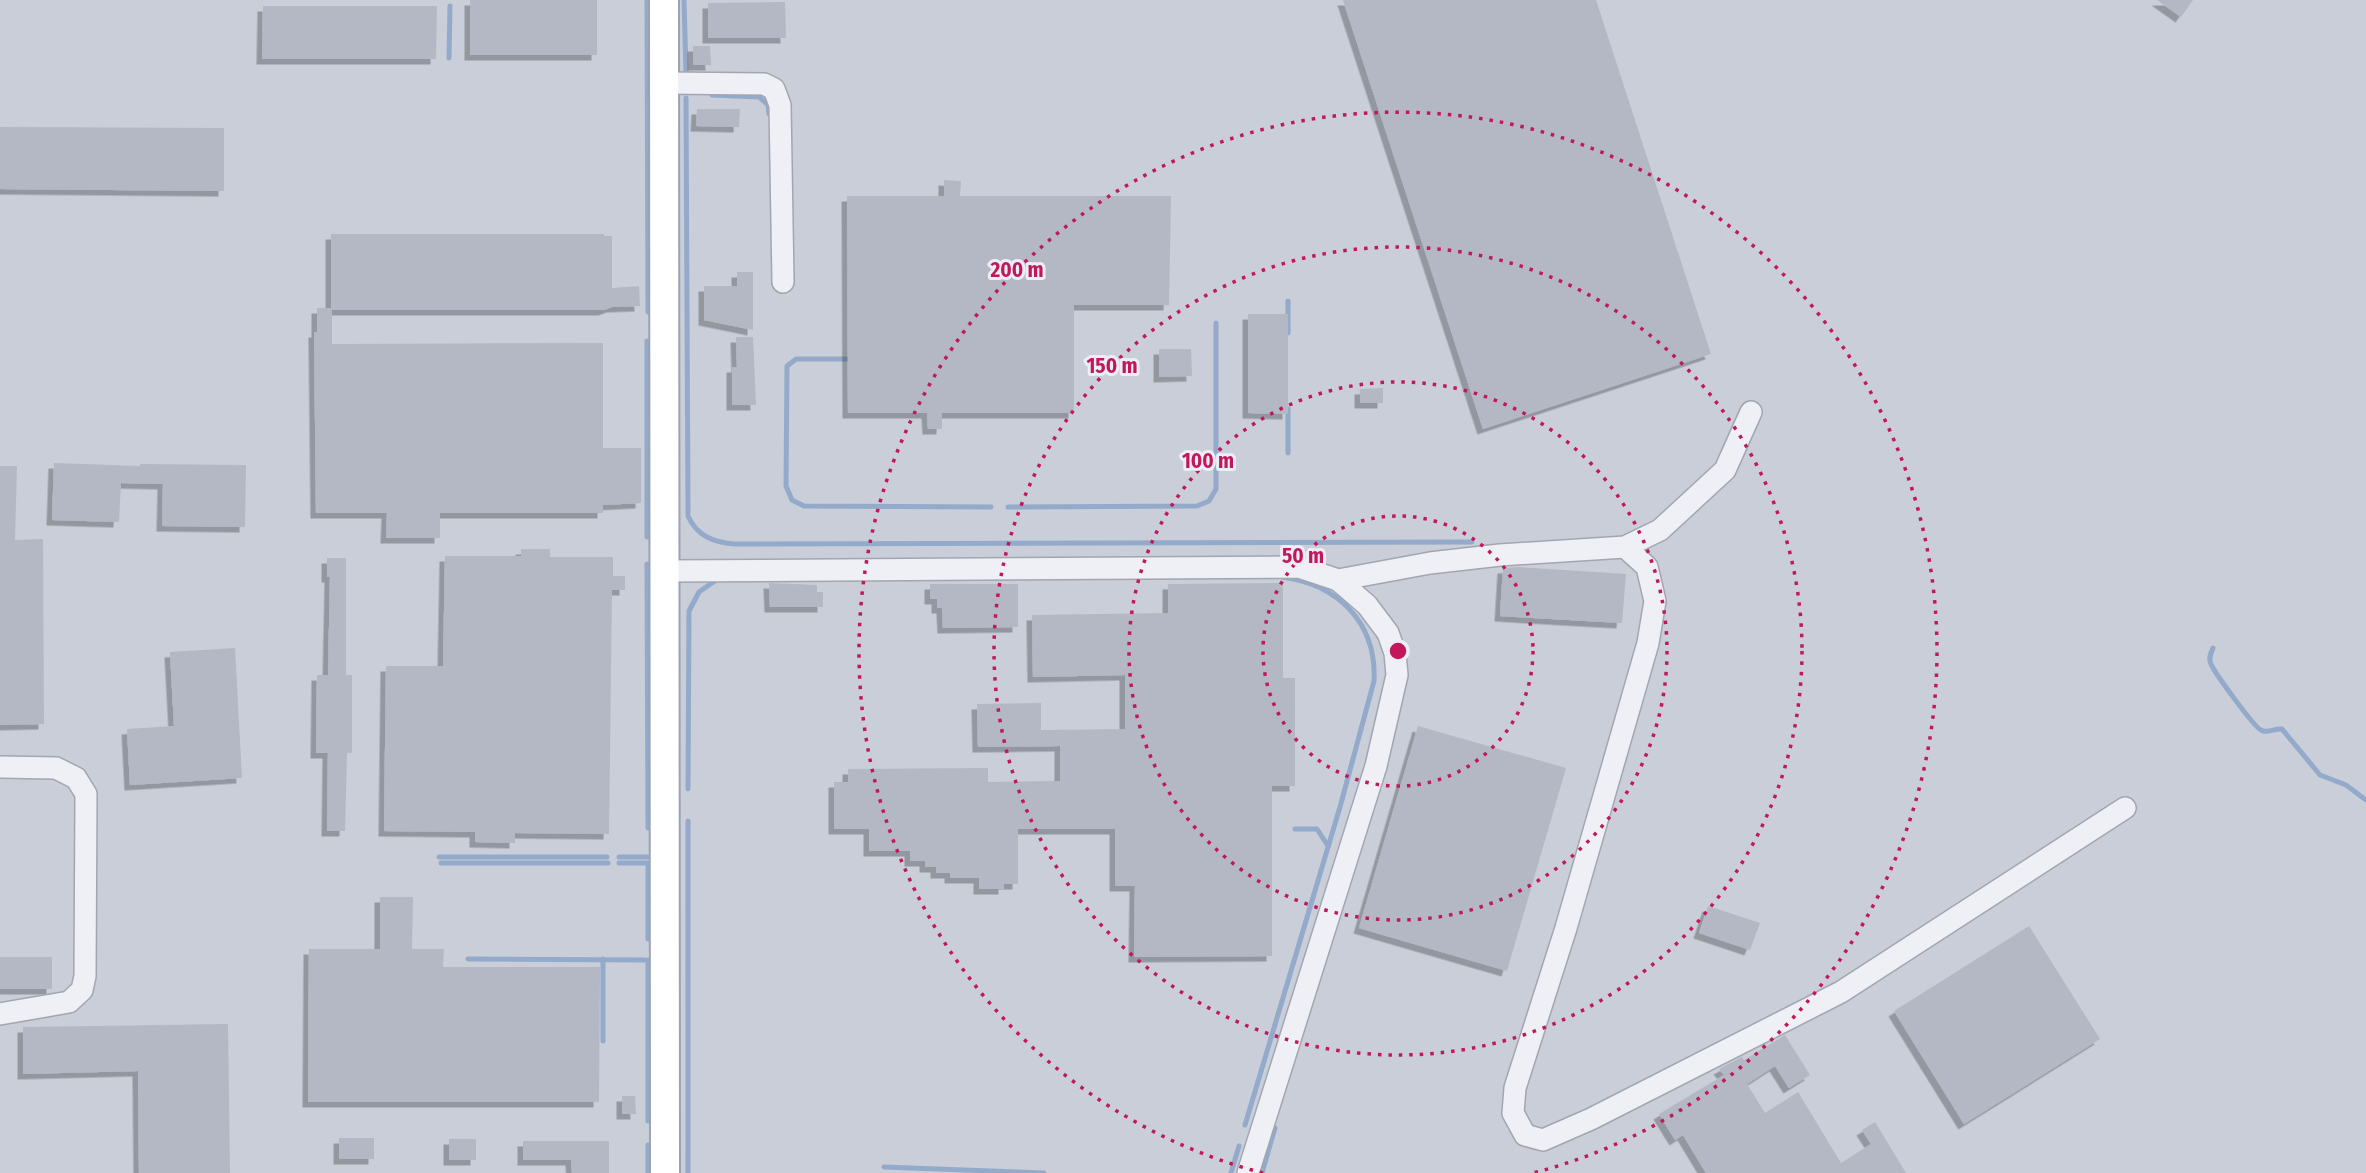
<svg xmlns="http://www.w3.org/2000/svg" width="2366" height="1173" viewBox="0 0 2366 1173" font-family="'Fira Sans Condensed',sans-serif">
<defs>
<filter id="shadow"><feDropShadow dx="-5.5" dy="5.5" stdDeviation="0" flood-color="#0004"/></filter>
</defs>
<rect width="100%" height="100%" fill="#dcdfe7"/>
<rect fill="#c9ced9" x="0" y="0" width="2366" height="1173"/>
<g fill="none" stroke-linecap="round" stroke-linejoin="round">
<g stroke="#94aaca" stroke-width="5">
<polyline points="647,0 648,312"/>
<polyline points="684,0 686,73"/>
<polyline points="449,58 450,6"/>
<polyline points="712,95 759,97 768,105 769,114"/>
<polyline points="686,98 688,513"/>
<polyline points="1288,301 1288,333"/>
<polyline points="647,341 647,537"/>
<polyline points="847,359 796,359 787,366 786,486 792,500 804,506 991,507"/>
<polyline points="1288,453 1288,409"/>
<polyline points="1008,507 1197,506 1209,501 1216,489 1216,323"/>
<path d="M 688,516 C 697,536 713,542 734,544 L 1472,542"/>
<polyline points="647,564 648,828"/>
<path d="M 2213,648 C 2211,653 2208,658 2211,664 C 2214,672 2254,727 2261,730 C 2268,734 2275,728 2282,729 L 2320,775 L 2346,785 L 2366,800"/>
<polyline points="688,789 689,611 699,592 719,578"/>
<polyline points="1295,829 1317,829 1328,846"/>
<polyline points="439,857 607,857"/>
<polyline points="619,857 648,857"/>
<polyline points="441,863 608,863"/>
<polyline points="619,863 648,863 648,939"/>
<polyline points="468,959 645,960"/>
<polyline points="603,1041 603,959"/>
<polyline points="648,1121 648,960"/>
<path d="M 1245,1125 L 1340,807 L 1374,681 C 1377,623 1338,584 1282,577"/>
<polyline points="648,1145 648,1173"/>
<polyline points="884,1167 1044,1173"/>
<polyline points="688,1173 688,821"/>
<polyline points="1231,1173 1239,1146"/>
<polyline points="1262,1173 1275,1128"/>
</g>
</g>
<g fill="#b3b8c4" filter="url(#shadow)">
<rect x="470" y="0" width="127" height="55"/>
<polygon points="1343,0 1596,0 1711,354 1483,429"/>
<polygon points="2157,0 2193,0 2181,17"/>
<polygon points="785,2 786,38 708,38 708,3"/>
<polygon points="263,6 437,6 436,59 262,59"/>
<polygon points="693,46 710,46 711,65 693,65"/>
<polygon points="697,109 740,109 739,127 696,126"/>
<polygon points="0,127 224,128 224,191 0,189"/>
<polygon points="944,180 961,181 960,196 1171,196 1169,305 1074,305 1074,413 942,413 942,429 928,429 927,413 848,413 847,196 944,196"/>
<polygon points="331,234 604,234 604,236 612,236 612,288 639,286 640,306 612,307 604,310 332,310 332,344 603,343 603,448 641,448 641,503 603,505 603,513 440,513 440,538 386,538 387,513 316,513 314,332 317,332 317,308 331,308"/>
<polygon points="737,272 753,272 753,330 704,320 704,286 737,286"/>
<polygon points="1248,314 1288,314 1288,414 1248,413"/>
<polygon points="736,337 753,337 756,405 732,405 732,367 737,367"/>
<polygon points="1159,349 1191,349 1192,376 1159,377"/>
<polygon points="1383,388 1383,403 1360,403 1360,389"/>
<polygon points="54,463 140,466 140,464 246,465 245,527 162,526 163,484 121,483 119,522 52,520"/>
<polygon points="0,466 17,466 15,540 43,539 44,724 0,725"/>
<polygon points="521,549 550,549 550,557 613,557 613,576 625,576 625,590 612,590 609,834 515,833 515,843 475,842 475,832 384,831 386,666 443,666 445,556 521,556"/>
<polygon points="327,558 346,558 346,675 352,675 352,753 347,753 345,831 327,831 328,753 316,753 317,675 328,675 330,577 327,577"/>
<polygon points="1518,567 1626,574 1622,623 1500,616 1503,568"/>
<polygon points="769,583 817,585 817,592 823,592 823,607 770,607"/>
<polygon points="1283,583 1283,678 1295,678 1295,786 1272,786 1272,956 1134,957 1135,886 1115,886 1115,829 1018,829 1018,884 1004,884 1004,889 979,889 979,878 950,878 950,873 936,873 936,867 925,867 925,861 910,861 910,851 869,851 869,829 834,829 834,782 848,782 848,769 988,768 988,782 1060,781 1060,746 978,747 977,704 1041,703 1041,730 1125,729 1125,675 1033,677 1032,615 1168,613 1168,584"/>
<polygon points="930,584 1018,584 1018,627 943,628 942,608 937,608 937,599 930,599"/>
<polygon points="235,648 242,778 130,785 127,729 174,726 170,652"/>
<polygon points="1418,726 1566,768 1507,971 1359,928"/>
<polygon points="380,897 413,897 412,949 444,949 443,967 600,967 599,1102 308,1102 309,949 380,949"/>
<polygon points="1708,906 1760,923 1750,950 1699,933"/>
<polygon points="2029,926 2100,1039 1964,1124 1894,1011"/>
<rect x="0" y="957" width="52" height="32"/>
<polygon points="228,1024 230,1173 139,1173 138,1071 23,1074 23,1027"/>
<polygon points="1785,1035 1810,1075 1789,1088 1775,1066 1747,1084 1765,1113 1798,1092 1841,1163 1871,1144 1862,1130 1875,1122 1906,1173 1706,1173 1683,1135 1675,1140 1659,1114 1724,1075 1719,1069 1742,1057 1744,1060"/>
<polygon points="622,1096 635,1096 636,1114 622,1114"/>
<rect x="339" y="1138" width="35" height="21"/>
<rect x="449" y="1139" width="27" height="21"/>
<polygon points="523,1141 609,1141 609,1173 572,1173 571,1160 523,1160"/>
</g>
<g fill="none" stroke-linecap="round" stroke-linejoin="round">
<defs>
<g id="minor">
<polyline points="663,83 764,84 774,89 780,105 783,282"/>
<polyline points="1625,547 1647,567 1655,601 1648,643 1566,928 1515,1088 1513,1113 1525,1135 1543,1140 1591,1119 1841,992 2125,808"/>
<polyline points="666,571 1299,567 1338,580 1367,605 1388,633 1395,653 1397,675 1376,766 1248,1173"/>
<polyline points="1338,580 1430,563 1500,555 1625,547 1660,530 1725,470 1751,412"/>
<polyline points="0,767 56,768 76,778 86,794 85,976 82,990 69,1002 0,1014"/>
</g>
<polyline id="major" points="664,0 665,1173"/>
</defs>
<use href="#minor" stroke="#a1a6b1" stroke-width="24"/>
<use href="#major" stroke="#9aa2b3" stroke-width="32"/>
<use href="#minor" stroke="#eef0f5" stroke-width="21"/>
<use href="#major" stroke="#fff" stroke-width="28"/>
</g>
<g fill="none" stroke="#c2185b" stroke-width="3.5" stroke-dasharray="3.5 7">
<circle cx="1398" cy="651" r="135"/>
<circle cx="1398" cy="651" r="269"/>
<circle cx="1398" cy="651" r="404"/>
<path d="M1263 1173A539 539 0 1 1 1533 1173"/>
</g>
<circle cx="1398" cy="651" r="10" fill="#c2185b" stroke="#ebeef5" stroke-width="3.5"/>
<g font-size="21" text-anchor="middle" font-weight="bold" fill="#c2185b" stroke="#ebeef5" stroke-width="6" stroke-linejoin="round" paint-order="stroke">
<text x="1017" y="277">200 m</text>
<text x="1112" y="373">150 m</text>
<text x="1208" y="468">100 m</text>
<text x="1303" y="563">50 m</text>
</g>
</svg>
